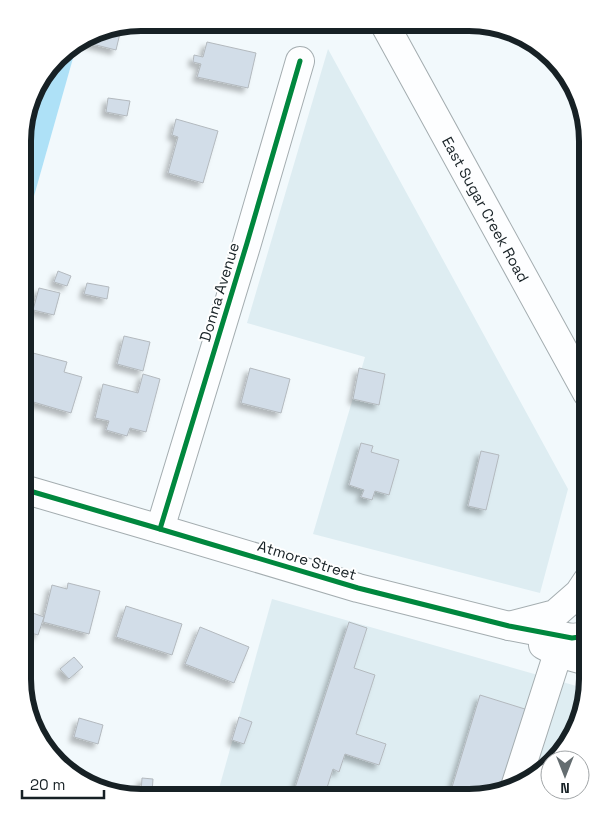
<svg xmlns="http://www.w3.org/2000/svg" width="610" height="820" viewBox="0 0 610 820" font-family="'Space Grotesk',sans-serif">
<defs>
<filter id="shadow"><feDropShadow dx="-4.5" dy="4.5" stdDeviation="2.5" flood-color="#0004"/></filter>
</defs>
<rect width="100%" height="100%" fill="#f2f9fc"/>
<g fill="#deedf2">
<polygon points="328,49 568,489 540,593 313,534 365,357 247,323"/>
<polygon points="272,599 587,689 568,745 522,785 470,797 235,797 218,792"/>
</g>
<polygon fill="#aee1f7" points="77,44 23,235 24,125 38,82 63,52"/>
<g fill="#d2dde8" stroke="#b3b9be" filter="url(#shadow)">
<polygon points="102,29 121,29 116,50 88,43 90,36"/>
<polygon points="207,42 256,53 248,88 197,77 201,64 193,62 194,55 203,57"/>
<polygon points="108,98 130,101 127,116 106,112"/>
<polygon points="176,119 218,131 203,183 168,173 178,137 172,135"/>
<polygon points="58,271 71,276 67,286 54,282"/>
<polygon points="87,283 109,287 107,299 84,294"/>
<polygon points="39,288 60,293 54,315 33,310"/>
<polygon points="124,336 150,342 143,371 117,364"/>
<polygon points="33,353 67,362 64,372 82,377 71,413 23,399 23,388"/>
<polygon points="250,368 290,379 281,413 241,403"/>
<polygon points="359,368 385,374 379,405 353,399"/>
<polygon points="143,374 160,379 146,432 130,428 127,436 106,430 109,421 95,418 103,384 138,393"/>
<polygon points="361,443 373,446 371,452 399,460 389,495 375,491 372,500 361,497 364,490 349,485"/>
<polygon points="481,451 499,455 486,510 468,506"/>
<polygon points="23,551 31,554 23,583"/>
<polygon points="68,583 100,591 89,634 43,622 52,585 67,589"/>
<polygon points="126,606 182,624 172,655 116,637"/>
<polygon points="30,612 44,617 38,635 24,631"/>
<polygon points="349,622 367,628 354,668 375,675 356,734 386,744 379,765 345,754 339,772 333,769 324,797 292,797"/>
<polygon points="200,627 249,647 234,683 185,664"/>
<polygon points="74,657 83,667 69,679 60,669"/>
<polygon points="480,695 528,710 504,789 470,797 449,797"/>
<polygon points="239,717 252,722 244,744 232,740"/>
<polygon points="79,718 103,725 98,744 74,737"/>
<polygon points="142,778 153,779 152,793 141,792"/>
</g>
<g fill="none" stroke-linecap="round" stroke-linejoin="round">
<defs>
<g id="minor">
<polyline points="23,489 160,529 358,588 509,626 572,638 587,636"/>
<polyline points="160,529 247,243 300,61"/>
<polyline points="543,645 558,653 587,661"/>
<polyline points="515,787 558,653"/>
</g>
<g id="major">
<path id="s1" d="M 385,25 L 587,393"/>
<polyline points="509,626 555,614 579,593 587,581"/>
</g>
</defs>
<use href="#minor" stroke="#a4adb0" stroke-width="30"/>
<use href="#major" stroke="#a4adb0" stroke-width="30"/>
<use href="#minor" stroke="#fdfeff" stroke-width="28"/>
<use href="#major" stroke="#fdfeff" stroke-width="28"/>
<defs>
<g id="cycleway">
<polyline points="23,489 160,529 358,588 509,626 572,638 587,636"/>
<polyline points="160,529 247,243 300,61"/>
</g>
</defs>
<use href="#cycleway" stroke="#fff" stroke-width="8"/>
<use href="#cycleway" stroke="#00873e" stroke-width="5"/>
</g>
<g text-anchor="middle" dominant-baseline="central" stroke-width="4" stroke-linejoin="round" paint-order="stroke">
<g font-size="15" fill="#172125" stroke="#fff">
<text stroke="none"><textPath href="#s1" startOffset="210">East Sugar Creek Road</textPath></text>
<text transform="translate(219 292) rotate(-73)">Donna Avenue</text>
<text transform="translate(307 560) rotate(17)">Atmore Street</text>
</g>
</g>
<path d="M0 0H610V820H0ZM141 31H469A110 110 0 0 1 579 141V679A110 110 0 0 1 469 789H141A110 110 0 0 1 31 679V141A110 110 0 0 1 141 31Z" fill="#fff" fill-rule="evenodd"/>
<path fill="none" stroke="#172125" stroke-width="6" d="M141 31H469A110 110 0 0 1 579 141V679A110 110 0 0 1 469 789H141A110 110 0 0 1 31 679V141A110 110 0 0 1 141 31Z"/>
<g transform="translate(565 775) rotate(180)"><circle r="24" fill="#ffffff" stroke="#a2a6a8"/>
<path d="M0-4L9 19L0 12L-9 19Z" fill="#646d70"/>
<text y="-8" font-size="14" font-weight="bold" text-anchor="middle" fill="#172125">N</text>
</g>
<path d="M22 790v8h82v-8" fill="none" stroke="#172125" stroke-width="2.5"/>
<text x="30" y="790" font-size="15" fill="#172125" stroke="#ffffff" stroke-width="4" paint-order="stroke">20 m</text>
</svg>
